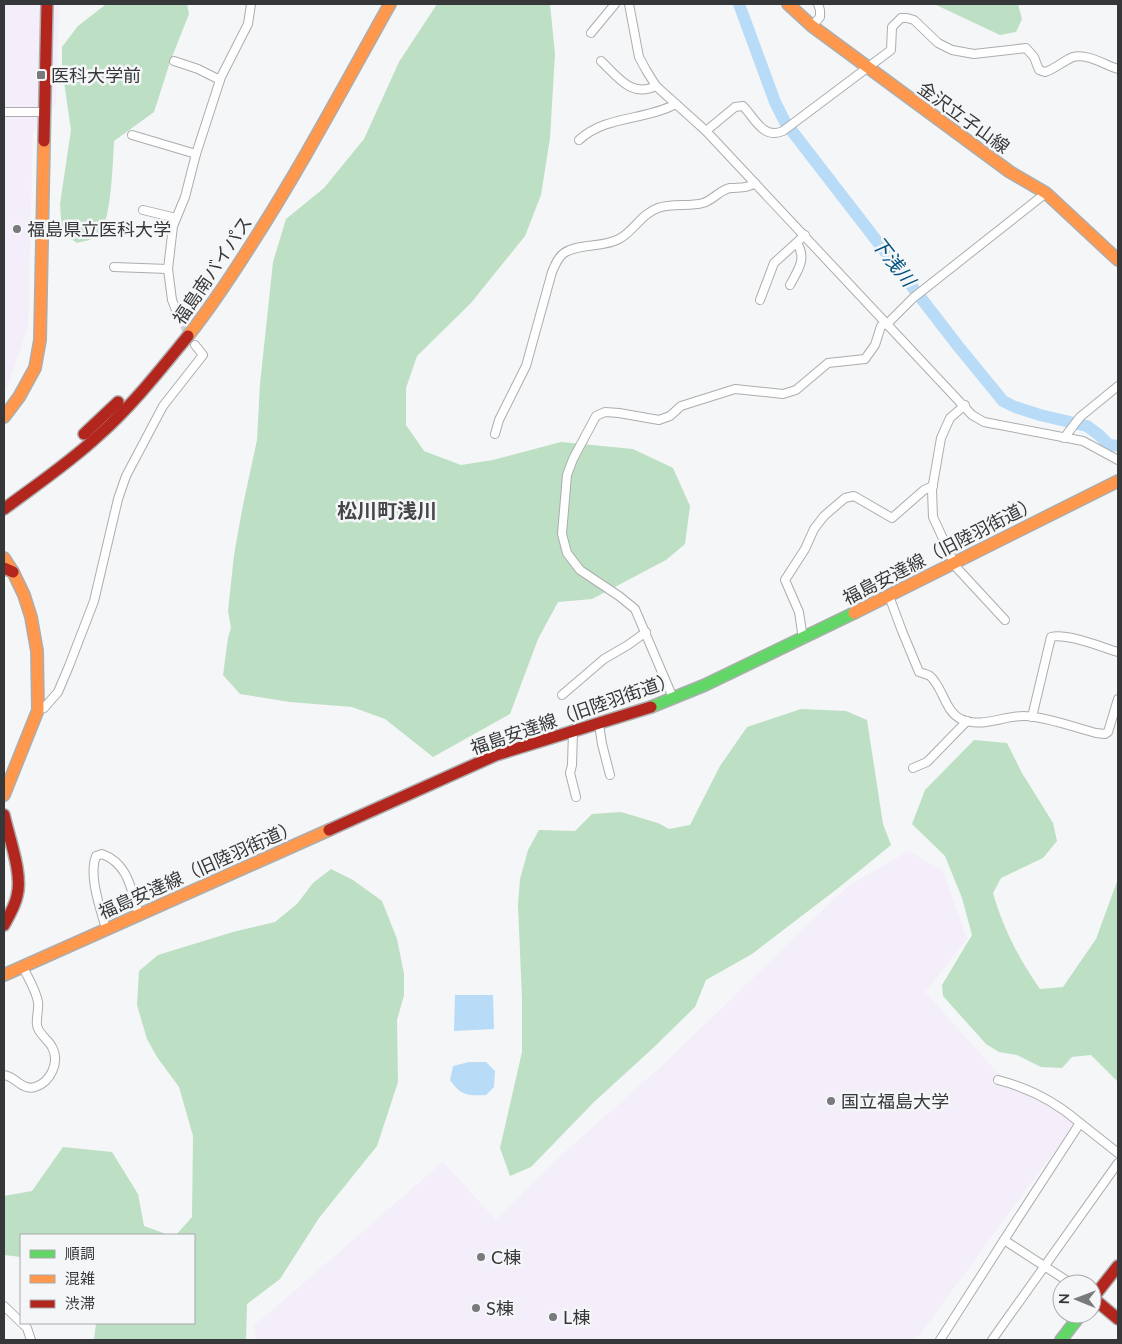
<svg xmlns="http://www.w3.org/2000/svg" width="1122" height="1344" viewBox="0 0 1122 1344" font-family="Lato,'Noto Sans JP',sans-serif">
<rect width="100%" height="100%" fill="#f5f6f7"/>
<g fill="#f3eefa">
<polygon points="4,4 59,4 56,104 33,132 28,327 4,396"/>
<polygon points="909,851 943,871 967,939 925,992 1003,1079 1075,1123 916,1340 257,1340 254,1326 443,1162 496,1220 564,1153 666,1062 848,886"/>
</g>
<g fill="#bddfc3">
<path d="M 112,4 L 187,4 L 189,14 L 170,62 L 154,112 L 114,141 C 113,160 111,224 99,235 C 93,240 84,241 77,243 L 62,233 L 60,204 L 71,130 L 62,68 L 62,47 L 78,26 L 105,5 Z"/>
<polygon points="437,4 550,4 555,54 550,138 541,195 525,236 471,303 417,356 406,388 406,425 424,451 461,465 493,460 561,442 633,449 673,468 690,506 685,544 666,560 592,599 558,602 538,639 510,714 433,757 385,719 352,707 290,702 240,694 223,675 228,638 231,628 228,611 234,555 243,505 257,440 260,384 273,262 286,219 324,188 364,139 399,62"/>
<polygon points="934,4 1018,4 1022,19 1016,32 1000,35"/>
<polygon points="801,709 846,711 867,720 883,824 891,845 837,889 752,954 706,980 695,1007 652,1049 594,1102 531,1167 510,1176 500,1148 522,1052 522,999 518,905 520,879 528,850 539,830 575,831 592,814 621,812 658,823 669,829 690,825 720,766 747,727"/>
<path d="M 974,740 L 1007,743 L 1022,773 L 1053,823 L 1057,841 L 1043,858 L 1001,878 L 993,893 C 1003,928 1019,959 1040,989 L 1063,987 L 1096,939 L 1118,879 L 1118,1082 L 1091,1055 L 1072,1057 L 1062,1068 L 1041,1067 L 1017,1055 L 999,1052 L 986,1044 L 943,996 L 942,985 L 972,935 L 962,898 L 945,856 L 912,824 L 925,790 Z"/>
<polygon points="331,869 353,880 382,901 397,939 404,974 404,995 397,1020 398,1082 377,1146 319,1218 280,1279 247,1304 246,1340 94,1340 96,1323 194,1323 194,1235 176,1235 192,1217 193,1136 179,1087 157,1057 147,1039 137,1005 139,971 158,955 233,932 275,922 297,904 313,883"/>
<polygon points="63,1147 112,1152 138,1194 144,1226 169,1235 21,1235 21,1257 4,1255 4,1196 32,1191"/>
</g>
<g fill="#b8dbf8">
<polygon points="455,995 493,995 494,1029 454,1031"/>
<path d="M 469,1062 L 486,1062 L 495,1071 L 494,1087 L 486,1095 C 468,1096 461,1096 450,1080 L 453,1066 Z"/>
</g>
<g fill="none" stroke-linecap="round" stroke-linejoin="round">
<polyline stroke="#b8dbf8" stroke-width="12" points="739,4 775,102 785,122 958,346 1003,401 1015,407 1040,415 1087,426 1099,435 1109,445 1118,446"/>
<polyline stroke="#cfd0d1" stroke-width="8" stroke-dasharray="8 4" stroke-linecap="butt" points="178,315 189,335"/>
<defs>
<g id="street">
<polyline points="629,4 639,57 646,70 656,86 706,131 972,415 984,422 1083,441 1118,460"/>
<polyline points="812,26 820,17 820,10 818,4"/>
<polyline points="591,33 615,4"/>
<polyline points="174,61 198,69 220,80"/>
<path d="M 601,61 C 618,77 631,98 656,86"/>
<polyline points="4,112 44,112"/>
<path d="M 706,131 L 735,107 L 743,106 C 754,117 763,140 783,131 L 891,50 L 892,27 L 901,18 L 907,18 L 914,20 L 938,43 L 952,50 L 974,54 L 1026,48 L 1034,57 L 1039,70 L 1045,72 C 1055,69 1063,61 1073,57 C 1087,53 1105,65 1118,69"/>
<polyline points="132,135 196,154"/>
<path d="M 579,140 C 606,115 644,121 676,104"/>
<polyline points="143,210 176,218"/>
<polyline points="114,267 168,269"/>
<path d="M 790,285 C 798,270 807,259 797,243"/>
<polyline points="760,300 774,263 805,235"/>
<polyline points="178,315 172,300 168,269 173,226 185,197 196,154 221,77 248,24 251,4"/>
<polyline points="965,405 950,418 941,438 932,490 933,517 956,567 1005,620"/>
<path d="M 495,434 L 499,420 L 526,366 L 552,272 C 555,265 558,257 564,253 C 579,243 602,248 619,239 C 634,231 641,214 658,208 C 673,203 689,207 703,203 C 713,200 720,190 730,188 C 740,187 746,189 755,183"/>
<polyline points="1064,438 1080,417 1118,386"/>
<path d="M 889,596 L 902,631 L 919,672 C 922,673 927,674 930,676 C 943,687 945,712 961,719 C 982,729 1004,715 1025,716 C 1043,716 1077,728 1096,733 L 1105,734 L 1108,732 L 1118,699"/>
<polyline points="803,639 799,612 785,580 805,549 814,529 824,516 845,498 854,496 892,518 924,490 933,486"/>
<polyline points="562,695 604,659 628,645 646,632"/>
<polyline points="673,698 635,609 619,596 580,570 567,553 562,534 567,475 573,459 596,416 605,412 619,413 659,420 670,416 681,406 735,389 783,394 796,390 828,363 865,359 875,345 881,326 888,323 913,298 1046,193"/>
<polyline points="38,710 44,708 58,692 69,666 94,601 118,499 126,476 163,406 203,355 195,345"/>
<path d="M 1032,717 L 1051,637 C 1068,633 1101,647 1118,652"/>
<polyline points="599,724 602,744 610,775"/>
<polyline points="573,731 572,765 570,773 576,797"/>
<polyline points="913,768 927,762 967,721"/>
<path d="M 106,929 C 101,910 88,876 96,856 L 102,854 C 129,864 131,890 139,915"/>
<path d="M 4,1075 C 15,1076 22,1091 35,1087 C 51,1082 60,1062 52,1047 C 48,1039 38,1034 37,1025 C 36,1017 39,1010 38,1002 C 36,990 28,978 23,967"/>
<path d="M 998,1080 C 1029,1088 1056,1102 1080,1123"/>
<polyline points="1004,1240 1080,1123 1118,1153"/>
<polyline points="4,1306 27,1328 31,1340"/>
<polyline points="940,1340 1004,1240 1072,1284"/>
<polyline points="992,1340 1118,1163"/>
</g>
<g id="fast">
<polyline points="651,707 705,685 854,613"/>
<polyline points="1061,1340 1081,1314"/>
</g>
<g id="slow">
<polyline points="788,4 812,26 1010,172 1046,193 1118,260"/>
<path d="M 188,336 C 210,308 230,278 249,248 C 300,169 344,86 390,4"/>
<polyline points="4,417 19,397 35,368 40,340 44,141"/>
<polyline points="4,558 13,572 24,595 31,617 37,651 38,710 4,795"/>
<polyline points="854,613 1118,481"/>
<polyline points="4,975 329,830"/>
</g>
<g id="jam">
<polyline points="44,141 47,4"/>
<polyline points="84,434 118,402"/>
<path d="M 4,509 C 36,485 69,463 98,436 C 132,406 160,370 188,336"/>
<polyline points="4,568 13,572"/>
<path d="M 4,815 C 9,838 23,874 17,896 C 15,906 9,916 4,925"/>
<polyline points="329,830 496,755 651,707"/>
<polyline points="1093,1298 1118,1319"/>
<polyline points="1092,1299 1118,1266"/>
</g>
</defs>
<use href="#street" stroke="#acadae" stroke-width="10"/>
<use href="#fast" stroke="#acadae" stroke-width="14"/>
<use href="#slow" stroke="#acadae" stroke-width="14"/>
<use href="#jam" stroke="#acadae" stroke-width="14"/>
<use href="#street" stroke="#fefefe" stroke-width="8"/>
<use href="#fast" stroke="#63d668" stroke-width="11"/>
<use href="#slow" stroke="#ff974d" stroke-width="11"/>
<use href="#jam" stroke="#b3261e" stroke-width="11"/>
</g>
<g fill="#797a7b" stroke="#f4f6f8" stroke-width="2">
<rect x="36" y="70" width="10" height="10" rx="2.5"/>
<circle cx="17" cy="229" r="5"/>
<circle cx="831" cy="1101" r="5"/>
<circle cx="481" cy="1257" r="5"/>
<circle cx="476" cy="1308" r="5"/>
<circle cx="553" cy="1317" r="5"/>
</g>
<g text-anchor="middle" dominant-baseline="central" stroke-width="5" stroke-linejoin="round" paint-order="stroke">
<g font-size="18" fill="#363738" stroke="#f4f6f8" text-anchor="start">
<text x="51" y="75">医科大学前</text>
<text x="27" y="229">福島県立医科大学</text>
<text x="841" y="1101">国立福島大学</text>
<text x="491" y="1257">C棟</text>
<text x="486" y="1308">S棟</text>
<text x="563" y="1317">L棟</text>
</g>
<g font-size="18" fill="#363738" stroke="#f4f6f8">
<text transform="translate(964 117) rotate(36)">金沢立子山線</text>
<text transform="translate(212 270) rotate(-56)">福島南バイパス</text>
<text transform="translate(940 550) rotate(-27)">福島安達線（旧陸羽街道）</text>
<text transform="translate(573 713) rotate(-19)">福島安達線（旧陸羽街道）</text>
<text transform="translate(198 869) rotate(-24)">福島安達線（旧陸羽街道）</text>
</g>
<g font-size="19" font-style="italic" fill="#02507e" stroke="#f4f6f8">
<text transform="translate(894 261) rotate(52)">下浅川</text>
</g>
<g font-size="20" font-weight="bold" fill="#444648" stroke="#f4f6f8">
<text x="387" y="510">松川町浅川</text>
</g>
</g>
<rect width="1122" height="1344" fill="none" stroke="#363738" stroke-width="10"/>
<rect x="20" y="1234" width="175" height="90" fill="#f4f6f8" stroke="#a8aaab"/>
<rect x="30" y="1250" width="25" height="8" fill="#63d668" stroke="#a8aaab"/>
<text x="65" y="1259" font-size="15" fill="#363738">順調</text>
<rect x="30" y="1275" width="25" height="8" fill="#ff974d" stroke="#a8aaab"/>
<text x="65" y="1284" font-size="15" fill="#363738">混雑</text>
<rect x="30" y="1300" width="25" height="8" fill="#b3261e" stroke="#a8aaab"/>
<text x="65" y="1309" font-size="15" fill="#363738">渋滞</text>
<g transform="translate(1077 1299) rotate(271)"><circle r="24" fill="#f4f6f8" stroke="#a8aaab"/>
<path d="M0-4L9 19L0 12L-9 19Z" fill="#797a7b"/>
<text y="-8" font-size="14" font-weight="bold" text-anchor="middle" fill="#363738">N</text>
</g>
</svg>
